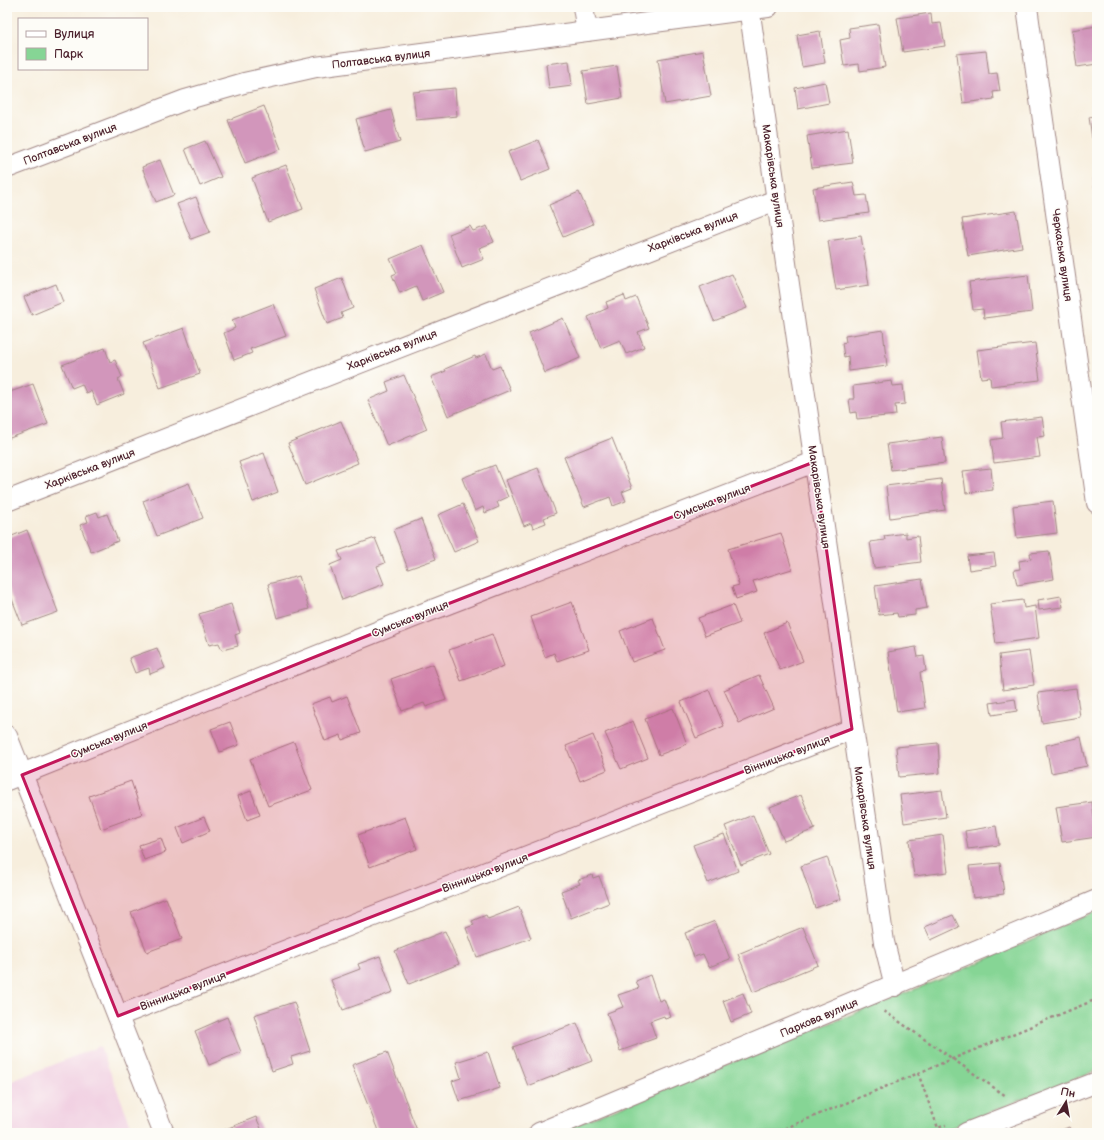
<svg xmlns="http://www.w3.org/2000/svg" width="1104" height="1140" viewBox="0 0 1104 1140" font-family="'Balsamiq Sans',sans-serif">
<rect width="100%" height="100%" fill="#fdfcf7"/>
<filter id="ink" filterUnits="userSpaceOnUse"><feTurbulence type="fractalNoise" baseFrequency=".025" numOctaves="2"/><feDisplacementMap in="SourceGraphic" scale="8" xChannelSelector="R" yChannelSelector="G"/><feConvolveMatrix kernelMatrix="1 2 1 2 8 2 1 2 1" color-interpolation-filters="sRGB"/></filter>
<filter id="wash" filterUnits="userSpaceOnUse"><feTurbulence type="fractalNoise" baseFrequency=".012" numOctaves="4" result="noise"/><feDisplacementMap in="SourceGraphic" scale="16" xChannelSelector="R" yChannelSelector="G"/><feGaussianBlur stdDeviation="0.9" result="paint"/><feColorMatrix in="noise" values="0 0 0 0 0 0 0 0 0 0 0 0 0 0 0 0 0 1.4 0 .05"/><feComposite in="paint" operator="in"/></filter>
<g filter="url(#wash)">
<rect width="100%" height="100%" fill="#f7eedd"/>
<polygon fill="#f1d0e2" points="100,1046 134,1133 7,1133 7,1083"/>
<polygon fill="#86d595" stroke="#687a60" points="1097,911 1097,1070 937,1133 555,1133 953,974"/>
<g id="blocks">
<g fill="#d296bb">
<polygon points="931,13 932,24 941,23 945,46 903,52 897,18"/>
<polygon points="878,24 885,67 860,71 859,64 844,66 840,40 850,38 849,28"/>
<polygon points="1097,26 1097,64 1077,67 1072,30"/>
<polygon points="820,31 825,63 802,67 797,35"/>
<polygon points="703,51 711,96 665,104 658,59"/>
<polygon points="986,51 989,74 997,73 1000,91 993,92 994,99 963,103 957,54"/>
<polygon points="569,61 572,86 549,89 546,64"/>
<polygon points="617,66 622,98 588,104 583,71"/>
<polygon points="825,82 829,103 798,109 795,88"/>
<polygon points="455,88 457,116 416,120 413,92"/>
<polygon points="264,106 281,149 245,163 228,120"/>
<polygon points="391,110 400,142 365,152 356,119"/>
<polygon points="1097,116 1097,137 1092,138 1089,117"/>
<polygon points="848,129 853,163 812,168 807,136"/>
<polygon points="538,140 550,169 520,181 508,152"/>
<polygon points="205,141 221,177 200,186 185,149"/>
<polygon points="160,160 174,195 156,202 142,167"/>
<polygon points="286,165 303,209 268,222 252,178"/>
<polygon points="1093,177 1097,177 1097,199 1096,199"/>
<polygon points="853,182 856,196 866,195 869,213 818,220 813,188"/>
<polygon points="579,192 593,224 563,237 549,205"/>
<polygon points="196,197 210,232 191,239 177,204"/>
<polygon points="1016,211 1022,247 968,256 962,219"/>
<polygon points="470,226 473,231 487,226 494,242 479,248 484,259 462,268 449,234"/>
<polygon points="861,236 869,285 836,290 828,241"/>
<polygon points="423,245 443,292 422,301 416,286 400,293 392,275 397,273 390,259"/>
<polygon points="732,274 747,308 714,321 700,287"/>
<polygon points="1028,275 1032,312 984,318 983,309 973,310 969,282"/>
<polygon points="342,278 353,308 341,313 343,318 327,324 314,289"/>
<polygon points="56,284 63,302 32,315 24,297"/>
<polygon points="624,295 626,301 636,297 649,328 638,332 644,347 626,354 620,340 601,348 588,317 608,308 606,302"/>
<polygon points="273,304 286,336 250,349 252,353 234,360 224,333 235,328 232,320"/>
<polygon points="563,318 580,358 545,373 529,333"/>
<polygon points="184,328 200,374 160,388 143,343"/>
<polygon points="883,330 887,366 849,371 848,356 844,357 842,343 846,342 845,336"/>
<polygon points="1035,343 1040,380 991,386 990,377 981,378 977,350"/>
<polygon points="105,348 110,362 115,360 122,377 118,379 124,394 97,405 91,391 86,393 82,384 72,388 62,365"/>
<polygon points="486,354 492,369 500,366 510,390 448,416 431,377 446,371 445,369 475,356 476,358"/>
<polygon points="404,375 427,429 387,446 368,400 389,391 386,382"/>
<polygon points="892,381 893,386 903,385 905,404 895,405 896,415 857,419 856,412 851,413 849,399 854,399 853,386"/>
<polygon points="33,384 48,424 7,439 7,393"/>
<polygon points="1042,417 1045,436 1037,437 1040,457 994,463 991,440 1003,438 1001,422"/>
<polygon points="341,421 358,463 305,485 288,443"/>
<polygon points="942,437 945,463 891,470 887,444"/>
<polygon points="612,438 632,488 622,492 626,501 613,506 610,497 584,507 564,457"/>
<polygon points="264,453 278,492 253,502 239,462"/>
<polygon points="495,465 508,497 497,502 499,507 485,513 483,507 475,511 462,478"/>
<polygon points="538,468 556,513 544,518 546,523 533,528 531,523 524,526 506,480"/>
<polygon points="991,468 993,490 966,493 963,471"/>
<polygon points="941,479 945,510 890,518 886,486"/>
<polygon points="189,483 203,518 157,536 143,501"/>
<polygon points="1053,501 1057,533 1017,538 1013,506"/>
<polygon points="463,504 479,541 454,552 438,515"/>
<polygon points="97,512 99,517 107,514 118,541 91,552 80,525 88,522 86,516"/>
<polygon points="421,519 436,559 408,569 393,530"/>
<polygon points="27,530 58,612 22,625 7,586 7,538"/>
<polygon points="781,533 792,569 753,581 757,592 736,599 732,587 739,585 728,549"/>
<polygon points="906,533 906,538 918,536 921,562 874,568 870,542 885,540 884,536"/>
<polygon points="375,538 385,563 377,566 384,584 342,600 330,565 342,560 338,551"/>
<polygon points="1049,551 1054,579 1017,585 1014,570 1020,569 1019,561 1031,559 1030,553"/>
<polygon points="994,553 996,566 969,570 967,556"/>
<polygon points="299,576 309,609 277,618 268,584"/>
<polygon points="922,579 927,608 915,610 915,615 898,617 897,613 879,615 875,586"/>
<polygon points="1061,596 1063,607 1039,610 1038,600"/>
<polygon points="1023,600 1024,608 1035,606 1039,638 996,644 990,604"/>
<polygon points="572,602 589,650 557,661 554,653 545,657 531,617"/>
<polygon points="231,604 240,633 235,635 238,646 222,650 219,643 209,645 199,614"/>
<polygon points="733,605 740,623 705,636 698,618"/>
<polygon points="653,618 665,650 632,662 620,631"/>
<polygon points="787,623 803,661 780,670 764,633"/>
<polygon points="492,634 504,666 461,681 449,650"/>
<polygon points="916,647 918,657 924,656 926,671 920,672 925,708 897,712 888,652"/>
<polygon points="157,648 165,668 150,674 149,668 135,673 129,658"/>
<polygon points="1029,651 1034,685 1003,690 999,655"/>
<polygon points="433,664 446,700 426,707 424,703 402,711 391,679"/>
<polygon points="759,675 774,708 739,723 724,690"/>
<polygon points="1076,688 1080,717 1042,723 1038,693"/>
<polygon points="709,690 724,726 696,738 681,702"/>
<polygon points="347,696 361,733 342,740 341,735 325,741 311,704 330,697 332,702"/>
<polygon points="1015,699 1017,711 992,715 990,703"/>
<polygon points="673,708 687,744 659,755 645,719"/>
<polygon points="633,721 648,758 621,769 605,733"/>
<polygon points="230,722 239,745 220,752 211,729"/>
<polygon points="593,735 607,770 580,781 566,746"/>
<polygon points="1081,737 1087,766 1051,773 1046,745"/>
<polygon points="294,742 312,790 268,806 250,759"/>
<polygon points="938,743 940,773 899,777 896,747"/>
<polygon points="131,781 142,814 101,829 89,796"/>
<polygon points="942,790 946,817 904,823 900,795"/>
<polygon points="251,791 260,815 247,820 238,796"/>
<polygon points="801,795 815,829 784,841 770,807"/>
<polygon points="1092,802 1097,837 1062,842 1056,807"/>
<polygon points="753,815 769,854 741,865 725,826"/>
<polygon points="204,817 210,831 183,843 177,828"/>
<polygon points="405,817 417,849 370,867 358,835"/>
<polygon points="996,826 999,845 968,849 965,831"/>
<polygon points="724,834 738,871 708,883 693,845"/>
<polygon points="943,835 948,872 914,876 909,840"/>
<polygon points="161,838 166,852 144,860 139,845"/>
<polygon points="827,857 841,899 815,908 801,866"/>
<polygon points="1000,863 1004,894 973,898 969,866"/>
<polygon points="592,875 593,878 599,876 609,903 571,918 561,891 580,884 578,880"/>
<polygon points="166,898 182,939 147,952 131,912"/>
<polygon points="519,907 531,938 477,957 466,928 474,925 472,921 486,915 488,919"/>
<polygon points="953,915 959,927 931,940 925,927"/>
<polygon points="715,921 730,959 709,967 703,954 694,957 685,933"/>
<polygon points="803,927 818,965 753,992 738,954"/>
<polygon points="445,931 459,964 409,984 395,951"/>
<polygon points="380,956 393,992 343,1010 331,980 360,969 358,964"/>
<polygon points="650,975 659,1001 664,999 671,1017 665,1019 664,1016 650,1021 656,1038 620,1051 607,1013 623,1007 618,995 639,988 636,981"/>
<polygon points="743,993 751,1014 731,1022 723,1001"/>
<polygon points="294,1002 310,1051 291,1057 293,1064 272,1071 254,1015"/>
<polygon points="227,1017 241,1052 209,1065 195,1031"/>
<polygon points="577,1023 592,1061 528,1086 513,1047"/>
<polygon points="387,1052 418,1133 379,1133 352,1065"/>
<polygon points="488,1052 500,1088 459,1101 452,1081 461,1078 456,1062"/>
<polygon points="256,1117 263,1133 216,1133"/>
<polygon points="1069,1127 1072,1133 1054,1133"/>
</g>
</g>
</g>
<g filter="url(#ink)">
<use href="#blocks" fill-opacity="0" stroke="#a08684" stroke-width="1"/>
<g fill="none" stroke-linecap="round" stroke-linejoin="round">
<defs>
<g id="street">
<polyline points="583,7 587,31"/>
<polyline points="749,7 884,942 895,986"/>
<polyline points="1027,7 1097,503"/>
<polyline points="7,168 185,100 244,83 316,67 768,7"/>
<polyline points="7,501 776,200"/>
<polyline points="7,736 164,1133"/>
<polyline points="7,780 414,617 814,462"/>
<polyline points="118,1016 852,729"/>
<polyline points="539,1133 1097,900"/>
<polyline points="966,1133 1097,1082"/>
</g>
</defs>
<use href="#street" stroke="#a08684" stroke-width="22"/>
<g stroke="#a08684" stroke-width="2.5" stroke-dasharray="3 3" stroke-linecap="butt">
<polyline points="884,1011 1006,1096"/>
<polyline points="918,1073 938,1128 946,1125"/>
<polyline points="774,1133 1097,999"/>
</g>
<use href="#street" stroke="#fff" stroke-width="20"/>
</g>
</g>
<path fill="#c2185b" fill-opacity="0.2" stroke="#c2185b" stroke-width="3" stroke-linejoin="round" d="M 814,462 L 852,729 L 118,1016 L 22,775 L 414,617 Z"/>
<g text-anchor="middle" dominant-baseline="central" stroke-width="3" stroke-linejoin="round" paint-order="stroke">
<g font-size="11" fill="#4a1f2b" stroke="#fdfcf7">
<text transform="translate(381 59) rotate(-7)">Полтавська вулиця</text>
<text transform="translate(70 144) rotate(-21)">Полтавська вулиця</text>
<text transform="translate(773 176) rotate(82)">Макарівська вулиця</text>
<text transform="translate(693 232) rotate(-21)">Харківська вулиця</text>
<text transform="translate(1062 255) rotate(82)">Черкаська вулиця</text>
<text transform="translate(392 350) rotate(-21)">Харківська вулиця</text>
<text transform="translate(90 469) rotate(-21)">Харківська вулиця</text>
<text transform="translate(819 497) rotate(82)">Макарівська вулиця</text>
<text transform="translate(712 502) rotate(-21)">Сумська вулиця</text>
<text transform="translate(410 619) rotate(-22)">Сумська вулиця</text>
<text transform="translate(109 740) rotate(-22)">Сумська вулиця</text>
<text transform="translate(787 755) rotate(-21)">Вінницька вулиця</text>
<text transform="translate(865 818) rotate(82)">Макарівська вулиця</text>
<text transform="translate(485 873) rotate(-21)">Вінницька вулиця</text>
<text transform="translate(183 991) rotate(-21)">Вінницька вулиця</text>
<text transform="translate(819 1018) rotate(-23)">Паркова вулиця</text>
</g>
</g>
<rect width="1104" height="1140" fill="none" stroke="#fdfcf7" stroke-width="24"/>
<rect x="18" y="18" width="130" height="52" fill="#fdfcf7" stroke="#b5a4a5"/>
<rect x="26" y="31" width="20" height="6" fill="#ffffff" stroke="#b5a4a5"/>
<text x="54" y="38" font-size="12" fill="#4a1f2b">Вулиця</text>
<rect x="26" y="48" width="20" height="12" fill="#86d595" stroke="#b5a4a5"/>
<text x="54" y="58" font-size="12" fill="#4a1f2b">Парк</text>
<g transform="translate(1066 1102) rotate(11)" stroke="#fdfcf7" stroke-width="3" paint-order="stroke">
<path d="M0-3L7 15L0 10L-7 15Z" fill="#4a1f2b"/>
<text y="-6" font-size="11" font-weight="bold" text-anchor="middle" fill="#4a1f2b">Пн</text>
</g>
</svg>
